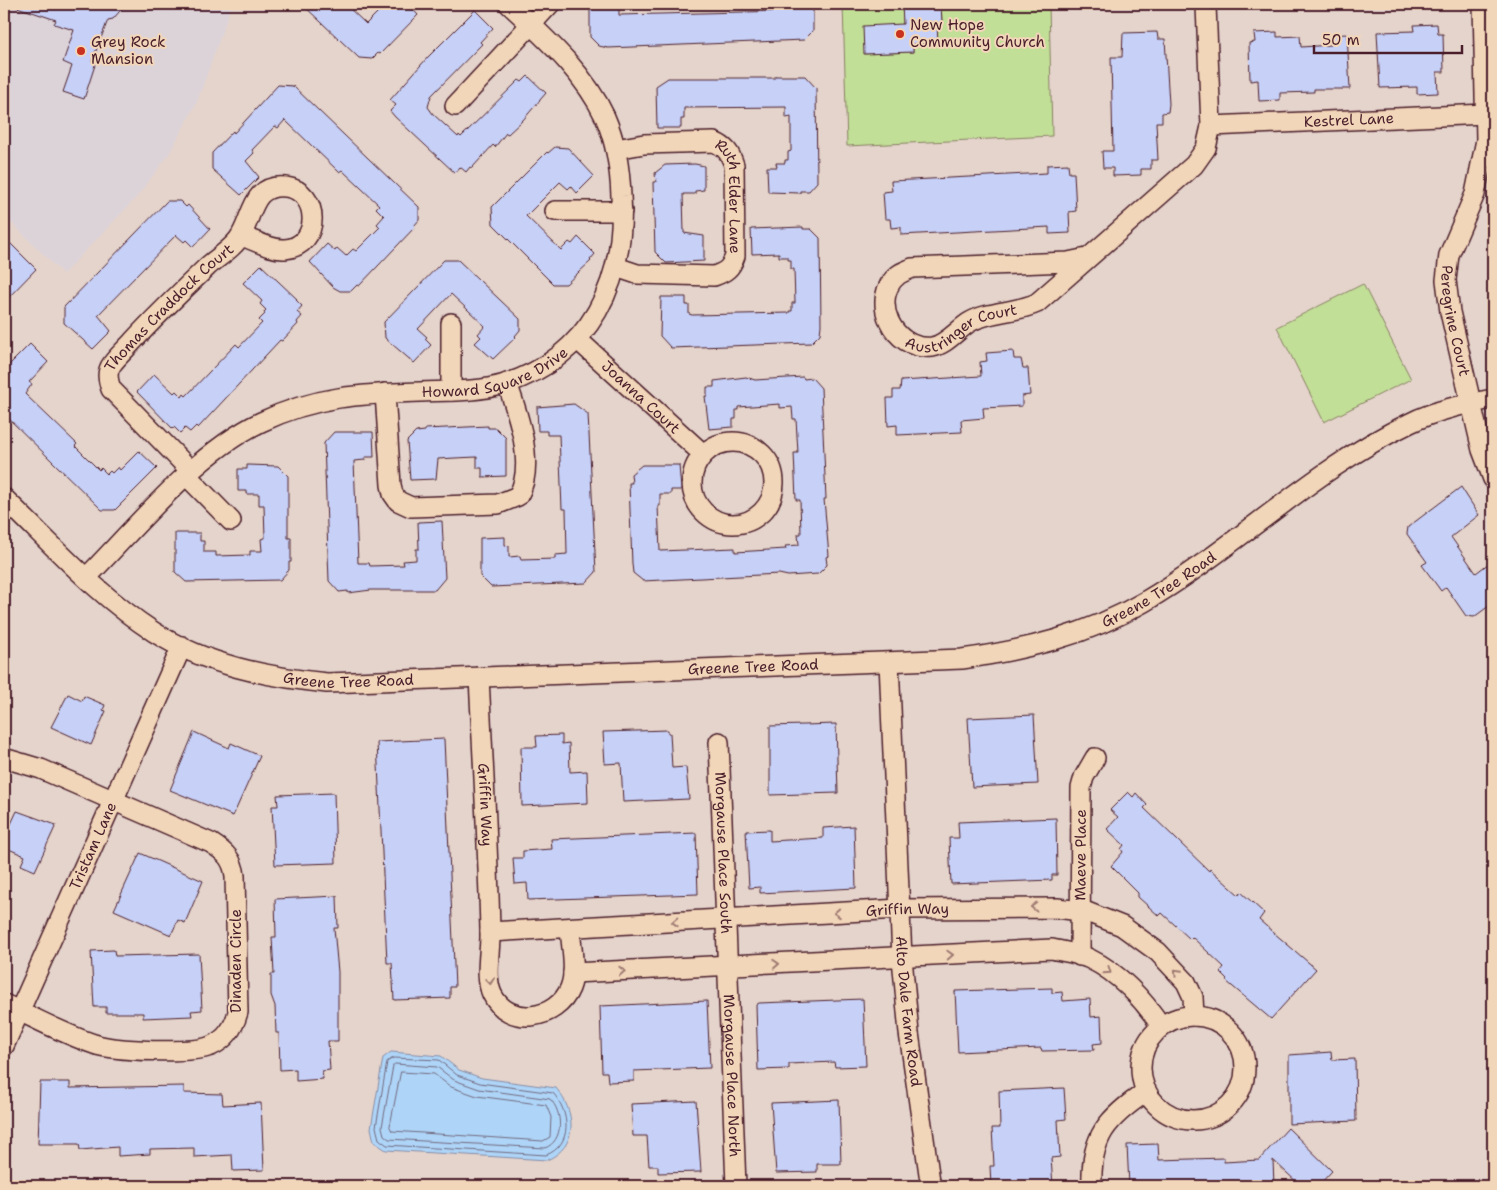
<svg xmlns="http://www.w3.org/2000/svg" width="1497" height="1190" viewBox="0 0 1497 1190" font-family="'Shantell Sans',sans-serif">
<rect width="100%" height="100%" fill="#e5d4cc"/>
<filter id="ink" filterUnits="userSpaceOnUse"><feTurbulence type="fractalNoise" baseFrequency=".02" numOctaves="2"/><feDisplacementMap in="SourceGraphic" scale="10" xChannelSelector="R" yChannelSelector="G"/><feConvolveMatrix kernelMatrix="1 2 1 2 8 2 1 2 1" color-interpolation-filters="sRGB"/></filter>
<g filter="url(#ink)">
<polygon fill="#dcd3d9" points="4,4 232,4 197,102 169,154 136,198 63,274 4,215"/>
<g fill="#c2df97" stroke="#867f61">
<polygon points="843,4 902,4 903,24 865,54 913,52 913,44 937,23 942,23 941,4 1049,4 1052,136 847,146"/>
<polygon points="1363,284 1411,379 1324,422 1277,327"/>
</g>
<path fill="#aed5f8" stroke="#868ca6" d="M 391,1052 L 441,1056 L 459,1070 L 482,1078 L 556,1088 C 576,1112 579,1146 547,1160 L 386,1150 L 374,1142 L 371,1128 L 383,1058 Z"/>
<g fill="none" stroke-linecap="round" stroke-linejoin="round">
<g stroke="#72687d" stroke-width="1">
<path d="M 394,1058 L 439,1060 L 457,1075 L 480,1083 L 553,1093 C 570,1112 573,1145 546,1155 L 387,1145 L 379,1139 L 376,1127 L 387,1062 Z"/>
<path d="M 395,1064 L 437,1067 L 454,1080 L 479,1089 L 550,1099 C 563,1112 564,1141 545,1148 L 389,1139 L 384,1135 L 382,1127 L 393,1066 Z"/>
<polygon points="401,1072 434,1074 451,1087 477,1096 546,1105 551,1117 550,1137 543,1141 392,1131 390,1127"/>
</g>
</g>
<g fill="#c7d0f7" stroke="#4a1f2b">
<polygon points="18,4 126,4 113,19 108,20 92,61 96,62 84,99 63,92 72,66 63,62 74,30 54,24 56,20 17,7"/>
<polygon points="302,4 345,4 366,24 386,4 408,4 418,15 380,54 378,53 372,59 359,58"/>
<polygon points="590,4 616,4 619,6 619,15 784,11 785,4 813,4 813,31 804,40 608,48 599,46 590,37"/>
<polygon points="902,4 941,4 942,23 937,23 938,43 913,44 913,52 864,54 863,26 903,24"/>
<polygon points="475,10 493,28 480,42 482,44 431,96 428,107 433,114 458,137 459,135 461,137 519,80 522,82 528,76 546,93 523,120 508,134 506,133 495,147 493,145 472,168 470,167 466,172 460,167 455,173 395,117 390,111 396,105 390,100 428,57"/>
<polygon points="1437,24 1438,34 1443,34 1444,72 1437,72 1438,93 1417,94 1417,87 1380,88 1377,32 1415,31 1414,25"/>
<polygon points="1157,32 1158,39 1165,39 1169,104 1168,112 1162,113 1162,122 1156,122 1158,160 1151,160 1151,169 1141,169 1141,175 1113,176 1113,168 1103,168 1102,151 1113,151 1111,57 1122,57 1123,33"/>
<polygon points="1277,32 1277,37 1300,36 1301,47 1331,45 1330,35 1347,34 1350,89 1314,89 1314,92 1280,93 1280,100 1259,101 1258,80 1250,81 1249,43 1255,42 1254,33"/>
<polygon points="775,76 805,76 816,88 817,182 809,191 800,191 800,193 768,192 767,167 777,167 776,163 785,163 785,160 788,160 788,152 791,151 791,117 786,118 786,107 684,108 684,119 681,119 681,128 657,128 656,86 668,78 775,78"/>
<polygon points="278,85 293,86 419,207 419,220 414,226 415,227 359,286 357,285 351,291 340,291 333,287 310,262 327,244 335,251 337,248 346,256 353,249 356,251 380,227 377,224 384,216 376,208 379,205 342,170 339,172 285,120 278,128 275,126 252,150 254,153 246,161 259,177 241,195 212,169 212,153 233,131 234,133"/>
<polygon points="555,147 568,148 594,176 577,193 571,186 568,189 560,182 526,216 561,250 569,242 572,244 578,237 595,254 590,260 591,261 566,284 553,284 493,224 492,207 547,152 548,153"/>
<polygon points="695,164 704,166 704,190 695,191 695,194 683,194 684,233 704,236 704,261 666,263 655,252 653,182 656,182 655,173 665,165"/>
<polygon points="1068,164 1069,173 1074,173 1076,211 1069,212 1070,233 1049,234 1049,227 901,235 901,227 891,228 890,219 885,219 883,192 892,191 891,181 1047,173 1047,165"/>
<polygon points="167,201 180,201 186,207 188,205 210,229 193,247 186,240 184,242 176,235 98,315 111,331 93,349 64,323 64,307"/>
<polygon points="803,227 803,229 811,229 820,238 821,325 820,334 811,343 671,348 660,336 661,297 686,297 686,305 689,305 689,314 692,315 789,313 789,311 792,311 792,303 795,303 794,269 791,269 791,260 788,260 788,257 779,257 779,253 752,254 751,229"/>
<polygon points="4,237 36,269 4,302"/>
<polygon points="444,260 458,260 520,319 520,330 515,336 516,337 493,359 475,343 481,337 478,334 485,326 451,294 418,329 427,337 425,339 431,345 414,363 385,338 384,322"/>
<polygon points="261,265 297,299 296,300 302,306 297,312 302,316 297,322 298,324 282,341 280,340 198,428 196,426 190,432 185,428 180,433 174,427 173,429 137,392 154,374 174,393 176,391 182,397 184,394 186,396 236,344 239,347 262,323 259,320 265,314 264,312 266,310 260,304 262,301 243,283"/>
<polygon points="30,344 48,362 29,382 32,384 25,394 77,444 75,446 99,470 101,468 107,474 110,471 112,473 118,467 120,470 139,451 157,468 115,510 102,510 4,414 4,370"/>
<polygon points="1013,351 1014,359 1021,359 1023,368 1028,368 1030,395 1022,396 1022,406 983,408 984,418 961,420 962,432 897,435 897,425 888,426 887,398 893,398 893,390 900,390 901,381 981,376 980,362 987,361 986,353"/>
<polygon points="746,377 755,380 803,377 804,379 812,378 821,388 826,499 824,499 829,556 826,557 827,565 818,574 788,576 779,574 643,581 633,573 632,564 629,483 632,483 631,474 642,465 679,465 681,490 671,490 671,494 660,494 660,506 658,506 660,551 735,548 735,552 786,549 785,546 799,545 798,534 801,534 800,500 796,500 794,453 798,453 796,419 793,419 792,407 780,408 780,404 738,407 738,410 736,410 736,419 733,419 733,427 709,429 705,396 707,396 707,387 714,387 714,381"/>
<polygon points="574,404 588,414 596,572 586,583 491,587 480,576 480,538 505,537 505,545 509,546 509,557 520,556 521,560 555,559 555,555 567,554 566,509 562,509 559,435 547,435 547,431 538,431 537,407"/>
<polygon points="488,426 488,428 496,428 506,438 506,476 482,477 482,468 477,468 477,457 455,458 438,459 436,479 410,480 407,441 416,432 425,431 425,429"/>
<polygon points="334,432 373,432 374,457 365,457 365,460 354,461 358,563 369,563 370,566 404,565 403,561 416,560 416,549 419,549 418,522 442,521 445,578 435,590 371,590 348,593 348,591 339,592 329,581 324,443"/>
<polygon points="247,465 278,466 288,476 288,538 291,538 291,562 289,562 289,570 280,580 186,582 175,572 175,533 200,533 200,541 204,541 204,552 216,552 216,556 250,555 250,551 262,551 261,539 265,538 264,505 259,505 259,494 247,494 247,491 238,491 238,469 247,469"/>
<polygon points="1461,487 1479,515 1451,537 1476,573 1493,560 1493,603 1474,617 1466,616 1446,587 1441,591 1422,565 1427,562 1407,534 1408,527"/>
<polygon points="68,694 82,701 84,696 86,697 105,705 103,710 106,711 91,745 51,727"/>
<polygon points="1034,715 1038,784 972,787 968,718"/>
<polygon points="836,724 838,793 770,795 770,726"/>
<polygon points="668,730 668,733 670,733 672,768 686,767 689,799 623,802 621,763 605,764 603,732"/>
<polygon points="194,732 229,748 231,743 260,756 233,816 170,790"/>
<polygon points="562,735 562,744 569,743 570,772 587,771 588,803 522,806 521,747 537,747 536,736"/>
<polygon points="444,739 455,987 450,987 450,998 394,1000 392,963 387,963 377,742"/>
<polygon points="1128,792 1133,797 1136,793 1147,805 1144,808 1209,871 1210,869 1239,895 1241,892 1264,913 1259,920 1316,969 1271,1019 1226,981 1227,979 1220,972 1224,967 1192,937 1190,939 1162,913 1159,916 1138,897 1138,893 1111,866 1123,852 1121,849 1124,845 1107,829 1118,817 1110,810"/>
<polygon points="334,793 336,863 275,865 272,806 278,806 277,795"/>
<polygon points="17,811 56,825 35,871 21,865 25,856 4,847 4,839"/>
<polygon points="1056,818 1057,875 1052,875 1052,880 951,884 949,838 959,838 958,822"/>
<polygon points="854,826 856,888 760,893 760,887 749,888 746,831 770,830 770,841 823,838 823,828"/>
<polygon points="696,833 698,894 528,900 527,883 515,884 513,858 523,858 523,851 552,849 551,839"/>
<polygon points="140,853 203,881 185,923 178,920 171,935 114,910"/>
<polygon points="337,896 338,928 334,928 338,972 338,1041 328,1041 330,1070 322,1071 323,1079 296,1081 296,1069 280,1070 279,1033 276,1033 275,1006 271,995 271,974 274,974 272,937 276,937 275,899"/>
<polygon points="114,950 115,956 199,954 202,1010 191,1011 192,1016 143,1018 143,1013 106,1013 106,1007 94,1007 91,951"/>
<polygon points="1052,988 1052,993 1062,992 1063,1001 1090,999 1091,1017 1101,1016 1102,1043 1093,1044 1094,1050 1042,1051 1041,1048 958,1052 955,991"/>
<polygon points="863,999 866,1066 835,1067 834,1062 789,1064 789,1069 758,1070 756,1005 759,1003"/>
<polygon points="707,1001 710,1068 634,1071 634,1081 608,1082 607,1072 602,1072 600,1006"/>
<polygon points="1331,1052 1332,1060 1355,1059 1356,1121 1289,1124 1289,1055"/>
<polygon points="40,1082 70,1082 70,1088 184,1086 184,1093 222,1094 223,1105 261,1103 264,1170 233,1171 232,1155 194,1157 194,1148 150,1149 150,1154 118,1156 118,1147 80,1150 79,1144 38,1144"/>
<polygon points="1064,1088 1066,1119 1058,1120 1060,1157 1051,1158 1053,1186 991,1186 990,1166 994,1166 992,1128 1000,1128 999,1091"/>
<polygon points="839,1100 841,1164 817,1164 817,1172 776,1173 771,1103"/>
<polygon points="696,1101 701,1172 658,1173 658,1166 649,1166 647,1136 633,1136 631,1104"/>
<polygon points="1288,1128 1332,1171 1318,1186 1301,1186 1273,1160 1274,1186 1129,1186 1127,1145 1158,1144 1159,1160 1224,1158 1224,1162 1259,1160"/>
</g>
<g fill="none" stroke-linecap="round" stroke-linejoin="round">
<defs>
<g id="minor">
<path id="s1" d="M 1483,4 L 1486,140 L 1475,194 L 1449,255 L 1446,280 L 1450,312 L 1471,403 L 1482,450 L 1493,479"/>
<polyline points="455,106 550,4"/>
<path id="s2" d="M 1211,126 L 1486,114"/>
<path id="s3" d="M 616,149 L 644,144 L 714,142 C 726,147 730,153 734,165 L 735,256 C 731,268 726,272 714,276 L 637,274 L 616,267"/>
<polyline points="555,211 622,211"/>
<path id="s4" d="M 1087,258 L 1068,262 L 912,268 C 908,270 902,272 898,275 C 869,298 892,351 932,347 C 946,345 958,329 970,322 C 989,311 1015,313 1037,303 L 1194,165 L 1206,148 L 1211,126 L 1206,6"/>
<path id="s5" d="M 578,340 L 703,454"/>
<polyline points="451,391 451,323"/>
<path d="M 385,393 L 391,485 L 393,494 L 398,501 L 411,507 L 498,504 L 518,496 C 536,466 518,414 507,383"/>
<circle cx="733" cy="483" r="41"/>
<path id="s6" d="M 191,471 L 111,389 C 108,380 106,372 112,364 C 118,356 126,349 133,341 C 157,315 182,291 208,266 C 218,257 235,247 241,235 C 253,216 252,183 286,187 C 320,191 322,246 285,249 C 270,250 255,240 241,236"/>
<polyline points="186,475 231,521"/>
<path id="s7" d="M 4,498 C 52,544 98,596 154,632 C 206,665 267,677 327,683 L 962,659 C 1025,650 1088,635 1144,602 C 1236,548 1313,469 1410,423 C 1436,410 1465,404 1493,399"/>
<path id="s8" d="M 87,577 C 138,525 196,453 261,422 C 316,396 360,394 420,392 C 449,391 478,392 505,384 C 591,356 626,281 621,196 C 620,168 616,142 605,117 C 584,72 544,37 509,4"/>
<path id="s9" d="M 889,662 L 902,958 L 909,1033 L 930,1181"/>
<path id="s10" d="M 479,677 C 483,761 488,846 490,930 C 491,950 484,976 492,994 C 508,1028 557,1020 570,988 C 577,971 571,946 570,928"/>
<path id="s11" d="M 719,742 L 736,1186"/>
<path d="M 4,758 L 41,769 L 211,843 C 225,852 233,859 235,876 L 238,1012 C 234,1027 227,1039 211,1046 C 192,1054 114,1051 94,1044 C 63,1034 33,1017 4,1004"/>
<path id="s12" d="M 490,932 L 900,909 L 1057,908 L 1087,912 L 1122,926 L 1158,952 L 1186,982 L 1193,997 L 1194,1016"/>
<path id="s13" d="M 1080,956 L 1081,788 L 1084,777 L 1095,758"/>
<path d="M 573,973 L 1052,949 C 1064,952 1078,953 1090,959 C 1119,973 1144,1000 1161,1026"/>
<circle cx="1193" cy="1068" r="52"/>
<path id="s14" d="M 4,1046 L 182,646"/>
<path d="M 1092,1186 C 1090,1137 1107,1118 1146,1092"/>
</g>
</defs>
<use href="#minor" stroke="#4a1f2b" stroke-width="22"/>
<use href="#minor" stroke="#f2d6b9" stroke-width="19"/>
</g>
<defs><path id="oneway-chevron" d="M-2-3.5L2.5 0L-2 3.5" fill="none" stroke-width="1.6" stroke-linecap="round" stroke-linejoin="round" transform="scale(1.25)"/></defs>
<g stroke="#9e7a72">
<use href="#oneway-chevron" transform="translate(1034 907) rotate(-179)"/>
<use href="#oneway-chevron" transform="translate(837 913) rotate(176)"/>
<use href="#oneway-chevron" transform="translate(675 922) rotate(177)"/>
<use href="#oneway-chevron" transform="translate(950 955) rotate(-3)"/>
<use href="#oneway-chevron" transform="translate(776 964) rotate(-3)"/>
<use href="#oneway-chevron" transform="translate(622 971) rotate(-3)"/>
<use href="#oneway-chevron" transform="translate(1108 971) rotate(35)"/>
<use href="#oneway-chevron" transform="translate(1177 972) rotate(-133)"/>
<use href="#oneway-chevron" transform="translate(490 981) rotate(83)"/>
</g>
</g>
<g fill="#c8321e" stroke="#f2d6b9" stroke-width="2">
<circle cx="900" cy="34" r="5"/>
<circle cx="81" cy="51" r="5"/>
</g>
<g text-anchor="middle" dominant-baseline="central" stroke-width="4" stroke-linejoin="round" paint-order="stroke">
<g font-size="15" fill="#4a1f2b" stroke="#f2d6b9" text-anchor="start">
<text x="910" y="25">New Hope<tspan x="910" dy="17">Community Church</tspan></text>
<text x="91" y="42">Grey Rock<tspan x="91" dy="17">Mansion</tspan></text>
</g>
<g font-size="15" fill="#4a1f2b" stroke="#f2d6b9">
<text stroke="none"><textPath href="#s2" startOffset="138">Kestrel Lane</textPath></text>
<text stroke="none"><textPath href="#s3" startOffset="160">Ruth Elder Lane</textPath></text>
<text stroke="none"><textPath href="#s6" startOffset="221">Thomas Craddock Court</textPath></text>
<text stroke="none"><textPath href="#s1" startOffset="324">Peregrine Court</textPath></text>
<text stroke="none"><textPath href="#s4" startOffset="329">Austringer Court</textPath></text>
<text stroke="none"><textPath href="#s8" startOffset="476">Howard Square Drive</textPath></text>
<text stroke="none"><textPath href="#s5" startOffset="85">Joanna Court</textPath></text>
<text stroke="none"><textPath href="#s7" startOffset="1230">Greene Tree Road</textPath></text>
<text stroke="none"><textPath href="#s7" startOffset="810">Greene Tree Road</textPath></text>
<text stroke="none"><textPath href="#s7" startOffset="405">Greene Tree Road</textPath></text>
<text stroke="none"><textPath href="#s10" startOffset="128">Griffin Way</textPath></text>
<text stroke="none"><textPath href="#s14" startOffset="219">Tristam Lane</textPath></text>
<text stroke="none"><textPath href="#s11" startOffset="111">Morgause Place South</textPath></text>
<text stroke="none"><textPath href="#s13" startOffset="101">Maeve Place</textPath></text>
<text stroke="none"><textPath href="#s12" startOffset="418">Griffin Way</textPath></text>
<text transform="translate(236 961) rotate(-90)">Dinaden Circle</text>
<text stroke="none"><textPath href="#s9" startOffset="350">Alto Dale Farm Road</textPath></text>
<text stroke="none"><textPath href="#s11" startOffset="334">Morgause Place North</textPath></text>
</g>
</g>
<rect width="1497" height="1190" fill="none" stroke="#f2d6b9" stroke-width="20"/>
<rect x="10" y="10" width="1477" height="1170" fill="none" stroke="#4a1f2b" stroke-width="2" filter="url(#ink)"/>
<path d="M1314 45v8h148v-8" fill="none" stroke="#4a1f2b" stroke-width="2.5"/>
<text x="1322" y="45" font-size="15" fill="#4a1f2b" stroke="#f2d6b9" stroke-width="4" paint-order="stroke">50 m</text>
</svg>
